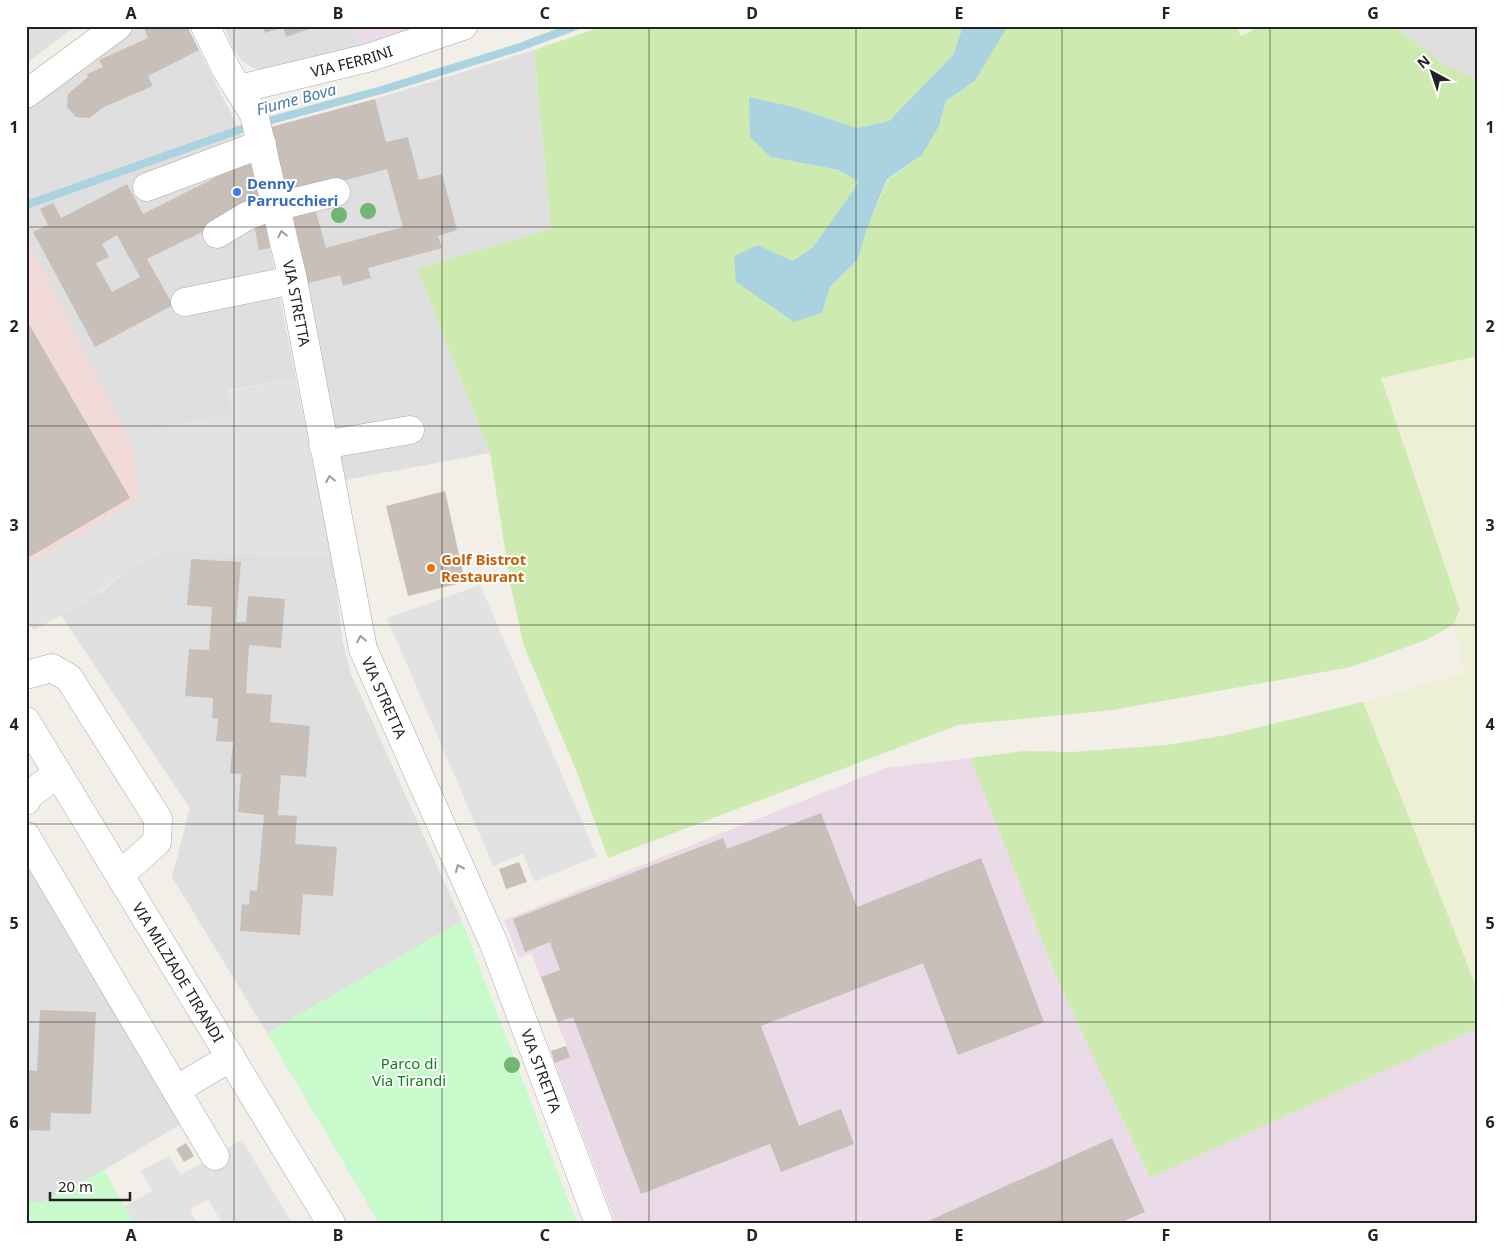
<svg xmlns="http://www.w3.org/2000/svg" width="1504" height="1249" viewBox="0 0 1504 1249" font-family="'Noto Sans',sans-serif">
<rect width="100%" height="100%" fill="#f2efe9"/>
<g fill="#e0dfdf">
<polygon points="26,26 75,26 26,64"/>
<polygon points="134,26 187,26 245,141 251,155 261,203 296,379 228,390 233,414 126,435 26,238 26,108"/>
<polygon points="225,26 352,26 360,47 267,71 253,68 242,61 233,49"/>
<polygon points="1393,26 1478,26 1478,80 1449,67"/>
<polygon points="534,50 551,229 417,268 490,453 345,480 272,154 278,152 271,127 375,99"/>
<polygon points="169,551 332,557 343,643 351,674 462,921 267,1033 172,877 190,808 61,615 104,590 125,572 153,556"/>
<polygon points="26,864 181,1124 104,1170 43,1202 26,1202"/>
</g>
<polygon fill="#f2dad9" points="26,238 132,445 141,499 26,566"/>
<g fill="#ebdbe8">
<polygon points="352,26 422,26 360,47"/>
<polygon points="970,758 1060,986 1150,1178 1478,1028 1478,1223 616,1223 555,1063 570,1057 566,1045 531,953 519,958 504,920 885,768"/>
</g>
<polygon fill="#eef0d5" points="1478,356 1478,991 1363,702 1465,673 1453,625 1460,610 1381,378"/>
<g fill="#cdebb0">
<polygon points="603,26 963,26 953,55 889,121 857,128 794,107 771,157 839,170 859,182 813,247 793,261 758,245 822,313 830,287 858,259 866,231 888,179 922,155 939,126 946,101 975,81 1006,26 1236,26 1241,36 1261,26 1393,26 1449,67 1478,80 1478,356 1381,378 1460,610 1453,625 1426,640 1351,667 1113,710 958,725 608,858 578,775 524,646 511,588 490,453 417,268 551,229 534,50"/>
<polygon points="1363,702 1478,991 1478,1028 1150,1178 1060,986 970,758 1024,751 1072,752 1167,745 1227,735"/>
</g>
<g fill="#c8facc">
<polygon points="462,921 577,1223 379,1223 267,1033"/>
<polygon points="104,1170 134,1223 26,1223 26,1202 43,1202"/>
</g>
<g fill="#e2e2e2">
<polygon points="296,379 332,557 169,551 153,556 125,572 86,602 34,630 26,619 26,566 141,499 132,445 126,435 233,414 228,391"/>
<polygon points="480,585 597,856 535,882 523,854 493,866 387,618"/>
<polygon points="242,1140 292,1223 222,1223 208,1199 190,1210 197,1223 134,1223 125,1206 152,1191 141,1171 169,1156 181,1175"/>
</g>
<polygon fill="#aad3df" points="963,26 1007,27 975,81 946,101 939,126 922,155 887,179 866,231 858,259 830,287 822,313 794,322 736,282 734,256 758,245 793,261 813,247 859,182 839,170 771,157 750,137 749,97 794,107 857,128 889,121 953,55"/>
<g fill="none" stroke-linecap="round" stroke-linejoin="round">
<polyline stroke="#aad3df" stroke-width="8" points="26,205 250,126 385,89 520,47 576,26"/>
</g>
<g fill="#c7bfb8" fill-rule="evenodd">
<polygon points="143,26 187,26 199,50 148,76 153,86 104,107 89,118 76,117 67,107 68,94 88,77 87,74 103,67 99,60 148,38"/>
<polygon points="263,26 316,26 316,27 286,37 283,27 265,33"/>
<polygon points="375,99 386,142 408,137 419,180 442,174 457,230 438,236 442,248 368,268 371,278 343,286 340,275 305,284 287,212 314,205 326,248 403,227 387,169 284,197 272,154 278,152 271,127"/>
<path d="M 252,159 L 261,203 L 147,259 L 173,305 L 95,347 L 33,232 L 48,225 L 40,209 L 53,203 L 61,218 L 127,184 L 143,214 ZM 117,235 L 140,277 L 112,292 L 96,263 L 109,257 L 102,244 Z"/>
<polygon points="264,218 270,248 259,250 253,220"/>
<polygon points="26,319 130,498 26,559"/>
<polygon points="445,491 465,582 408,596 386,506"/>
<polygon points="191,559 241,562 236,622 246,622 248,596 285,599 281,648 249,645 246,693 272,695 270,722 310,726 306,777 281,775 278,815 297,816 295,844 337,847 333,896 303,894 300,935 240,931 242,904 249,905 250,890 257,891 264,815 238,812 241,774 230,773 233,742 216,741 218,719 212,718 213,698 185,696 189,649 209,650 212,607 187,605"/>
<polygon points="821,813 857,907 981,858 1044,1022 958,1055 923,963 761,1026 799,1126 841,1109 854,1144 781,1172 770,1144 641,1194 573,1017 558,1022 541,977 560,970 550,942 525,952 513,919 723,838 727,849"/>
<polygon points="519,862 527,882 506,889 499,869"/>
<polygon points="40,1010 96,1012 91,1114 51,1113 50,1131 26,1130 26,1070 37,1071"/>
<polygon points="566,1046 570,1057 555,1063 551,1051"/>
<polygon points="1112,1138 1145,1212 1119,1223 924,1223"/>
<polygon points="186,1143 194,1156 184,1162 176,1149"/>
</g>
<g fill="none" stroke-linecap="round" stroke-linejoin="round">
<defs>
<g id="minor">
<path id="s1" d="M 205,26 L 226,69 L 254,114 L 293,280 L 363,649 L 494,944 L 599,1223"/>
<path id="s2" d="M 239,89 L 368,58 L 463,26"/>
<polyline points="26,94 118,26"/>
<polyline points="147,187 262,144"/>
<polyline points="217,234 247,216 263,210 336,192"/>
<polyline points="185,302 293,280"/>
<polyline points="323,445 410,430"/>
<polyline points="26,675 52,668 69,678 158,819 157,842 120,875"/>
<path id="s3" d="M 26,721 L 331,1223"/>
<polyline points="26,801 29,795 58,773"/>
<polyline points="26,836 215,1156"/>
<polyline points="176,1090 231,1057"/>
</g>
</defs>
<use href="#minor" stroke="#a9a9a9" stroke-width="29"/>
<use href="#minor" stroke="#fff" stroke-width="28"/>
</g>
<g fill="#74b475">
<circle cx="368" cy="211" r="8"/>
<circle cx="339" cy="215" r="8"/>
<circle cx="512" cy="1065" r="8"/>
</g>
<defs><path id="oneway-chevron" d="M-2-3.5L2.5 0L-2 3.5" fill="none" stroke-width="1.6" stroke-linecap="round" stroke-linejoin="round" transform="scale(1.25)"/></defs>
<g stroke="#9c9c9c">
<use href="#oneway-chevron" transform="translate(282 234) rotate(-102)"/>
<use href="#oneway-chevron" transform="translate(330 479) rotate(-101)"/>
<use href="#oneway-chevron" transform="translate(361 639) rotate(-101)"/>
<use href="#oneway-chevron" transform="translate(459 868) rotate(-114)"/>
</g>
<path fill="none" stroke="#222" stroke-width="1" stroke-opacity="0.55" d="M 234,26 L 234,1223M 442,26 L 442,1223M 649,26 L 649,1223M 856,26 L 856,1223M 1062,26 L 1062,1223M 1270,26 L 1270,1223M 26,227 L 1478,227M 26,426 L 1478,426M 26,625 L 1478,625M 26,824 L 1478,824M 26,1022 L 1478,1022"/>
<circle fill="#3f7fe0" stroke="#fff" stroke-width="2" cx="237" cy="192" r="5"/>
<circle fill="#e8710a" stroke="#fff" stroke-width="2" cx="431" cy="568" r="5"/>
<g text-anchor="middle" dominant-baseline="central" stroke-width="4" stroke-linejoin="round" paint-order="stroke">
<g font-size="15" fill="#222" stroke="#fff">
<text stroke="none"><textPath href="#s2" startOffset="116">VIA FERRINI</textPath></text>
<text stroke="none"><textPath href="#s1" startOffset="295">VIA STRETTA</textPath></text>
<text stroke="none"><textPath href="#s1" startOffset="700">VIA STRETTA</textPath></text>
<text stroke="none"><textPath href="#s3" startOffset="294">VIA MILZIADE TIRANDI</textPath></text>
<text stroke="none"><textPath href="#s1" startOffset="1105">VIA STRETTA</textPath></text>
</g>
<g font-size="15" font-weight="bold" fill="#366cbe" stroke="#fff" text-anchor="start">
<text x="247" y="183">Denny<tspan x="247" dy="17">Parrucchieri</tspan></text>
</g>
<g font-size="15" font-weight="bold" fill="#c56008" stroke="#fff" text-anchor="start">
<text x="441" y="559">Golf Bistrot<tspan x="441" dy="17">Restaurant</tspan></text>
</g>
<g font-size="15" fill="#0c8416" stroke="#fff">
<text x="409" y="1063">Parco di<tspan x="409" dy="17">Via Tirandi</tspan></text>
</g>
<g font-size="16" font-style="italic" fill="#4a7aab" stroke="#fff">
<text transform="translate(296 99) rotate(-15)">Fiume Bova</text>
</g>
</g>
<rect width="1504" height="1249" fill="none" stroke="#ffffff" stroke-width="55"/>
<g transform="translate(1432 72) rotate(320)" stroke="#ffffff" stroke-width="4" paint-order="stroke">
<path d="M0-4L9 19L0 12L-9 19Z" fill="#222222"/>
<text y="-8" font-size="14" font-weight="bold" text-anchor="middle" fill="#222222">N</text>
</g>
<path d="M50 1192v8h80v-8" fill="none" stroke="#222222" stroke-width="2.5"/>
<text x="58" y="1192" font-size="15" fill="#222222" stroke="#ffffff" stroke-width="4" paint-order="stroke">20 m</text>
<rect x="28" y="28" width="1448" height="1194" fill="none" stroke="#222" stroke-width="2"/>
<g font-size="16" text-anchor="middle" font-weight="bold" fill="#222">
<text x="131" y="19">A</text>
<text x="338" y="19">B</text>
<text x="545" y="19">C</text>
<text x="752" y="19">D</text>
<text x="959" y="19">E</text>
<text x="1166" y="19">F</text>
<text x="1373" y="19">G</text>
<text x="14" y="133">1</text>
<text x="1490" y="133">1</text>
<text x="14" y="332">2</text>
<text x="1490" y="332">2</text>
<text x="14" y="531">3</text>
<text x="1490" y="531">3</text>
<text x="14" y="730">4</text>
<text x="1490" y="730">4</text>
<text x="14" y="929">5</text>
<text x="1490" y="929">5</text>
<text x="14" y="1128">6</text>
<text x="1490" y="1128">6</text>
<text x="131" y="1241">A</text>
<text x="338" y="1241">B</text>
<text x="545" y="1241">C</text>
<text x="752" y="1241">D</text>
<text x="959" y="1241">E</text>
<text x="1166" y="1241">F</text>
<text x="1373" y="1241">G</text>
</g>
</svg>
